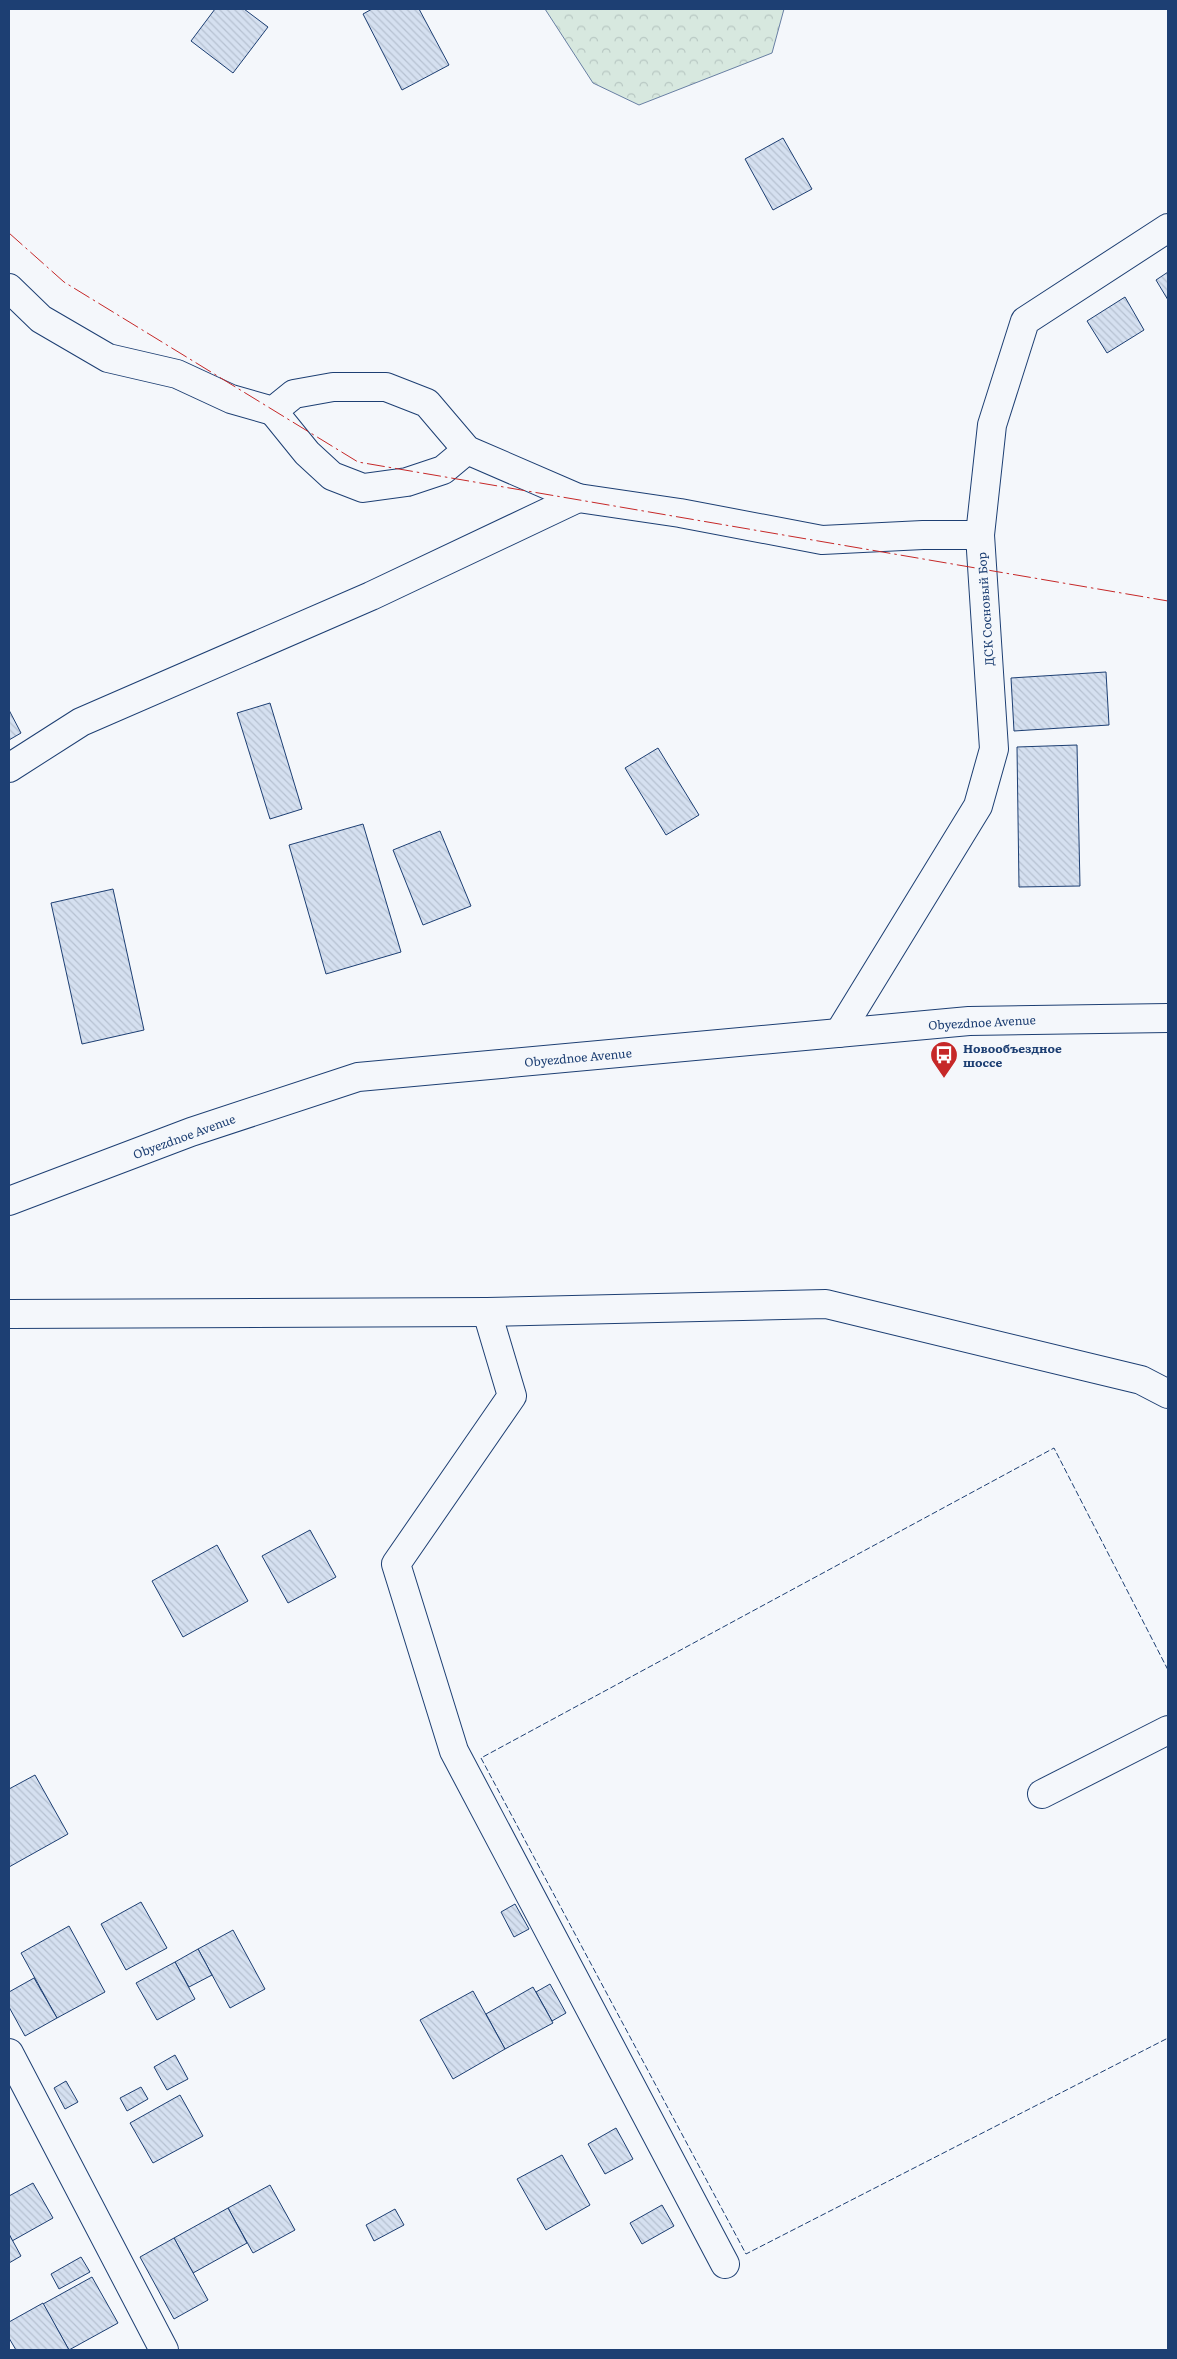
<svg xmlns="http://www.w3.org/2000/svg" width="1177" height="2359" viewBox="0 0 1177 2359" font-family="Literata,serif">
<defs>
<pattern id="forest-crowns" width="20" height="18" patternUnits="userSpaceOnUse" patternTransform="scale(1.25)"><rect width="20" height="18" fill="#d7e8df"/><path d="M2 6a3 3 0 1 1 6 0M12 15a3 3 0 1 1 6 0" fill="none" stroke="#b8c8c3"/></pattern>
<pattern id="building-back-hatch" width="6" height="6" patternUnits="userSpaceOnUse" patternTransform="scale(1.25)"><rect width="6" height="6" fill="#d5e0f0"/><path d="M-1 5l2 2M0 0l6 6M5-1l2 2" fill="none" stroke="#b6c1d1"/></pattern>
</defs>
<rect width="100%" height="100%" fill="#f4f7fb"/>
<polygon fill="url(#forest-crowns)" stroke="#687fa3" points="545,9 784,9 772,53 639,105 593,83"/>
<g fill="url(#building-back-hatch)" stroke="#1d3f73">
<polygon points="215,9 244,9 268,27 233,73 191,41"/>
<polygon points="372,9 419,9 449,65 402,90 363,14"/>
<polygon points="783,138 812,189 773,210 745,159"/>
<polygon points="1168,272 1168,300 1156,280"/>
<polygon points="1125,297 1144,330 1107,353 1087,321"/>
<polygon points="1106,672 1109,725 1014,731 1011,678"/>
<polygon points="270,703 302,809 270,819 237,713"/>
<polygon points="9,710 21,733 9,740"/>
<polygon points="1077,745 1080,886 1019,887 1017,747"/>
<polygon points="658,748 699,815 666,835 625,768"/>
<polygon points="363,824 401,952 326,974 289,845"/>
<polygon points="440,831 471,906 423,925 393,850"/>
<polygon points="113,889 144,1030 82,1044 51,903"/>
<polygon points="310,1530 336,1577 288,1603 262,1556"/>
<polygon points="217,1545 248,1601 183,1637 152,1581"/>
<polygon points="35,1775 68,1834 9,1867 9,1789"/>
<polygon points="141,1902 167,1948 126,1970 101,1924"/>
<polygon points="515,1904 529,1929 514,1937 501,1912"/>
<polygon points="69,1926 105,1992 57,2018 21,1953"/>
<polygon points="233,1930 265,1989 230,2008 198,1949"/>
<polygon points="198,1949 212,1975 189,1987 175,1962"/>
<polygon points="175,1962 195,1999 157,2020 136,1983"/>
<polygon points="34,1978 57,2018 25,2036 9,2007 9,1992"/>
<polygon points="550,1984 566,2013 552,2021 536,1992"/>
<polygon points="533,1987 553,2023 505,2049 486,2014"/>
<polygon points="473,1991 505,2049 453,2079 420,2020"/>
<polygon points="175,2055 188,2079 167,2090 154,2067"/>
<polygon points="66,2081 78,2102 65,2109 54,2088"/>
<polygon points="141,2087 148,2099 127,2111 120,2098"/>
<polygon points="180,2095 203,2136 153,2163 130,2123"/>
<polygon points="616,2128 633,2159 605,2174 588,2144"/>
<polygon points="562,2155 590,2205 546,2230 517,2179"/>
<polygon points="33,2183 53,2218 12,2241 9,2234 9,2196"/>
<polygon points="270,2185 295,2230 253,2253 228,2208"/>
<polygon points="662,2205 674,2226 642,2244 630,2223"/>
<polygon points="228,2208 247,2243 193,2273 174,2238"/>
<polygon points="395,2209 404,2225 374,2241 366,2225"/>
<polygon points="9,2234 21,2256 9,2263"/>
<polygon points="174,2238 208,2300 174,2319 140,2257"/>
<polygon points="81,2257 90,2272 59,2289 51,2274"/>
<polygon points="92,2277 118,2323 69,2350 43,2304"/>
<polygon points="43,2303 69,2350 16,2350 9,2338 9,2322"/>
</g>
<g fill="none" stroke-linecap="round" stroke-linejoin="round">
<defs>
<g id="minor">
<polyline points="9,288 41,319 108,358 177,374 231,399 273,411 294,394 333,387 386,387 427,403 467,450 578,498 680,513 822,540 923,535 980,535"/>
<polyline points="273,411 307,453 332,476 363,488 407,482 443,470 467,450"/>
<polyline points="9,768 81,722 371,596 578,498"/>
<polyline points="839,1033 978,806 994,749 980,535 992,425 1025,321 1168,228"/>
<polyline points="487,1312 512,1396 396,1564 454,1751 725,2264"/>
<polyline points="9,1314 487,1312 826,1304 1141,1380 1168,1394"/>
<polyline points="1042,1794 1168,1730"/>
<polyline points="9,2053 164,2350"/>
</g>
<polyline id="major" points="9,1201 191,1132 358,1077 969,1021 1168,1018"/>
</defs>
<use href="#minor" stroke="#1d3f73" stroke-width="30"/>
<use href="#major" stroke="#1d3f73" stroke-width="30"/>
<use href="#minor" stroke="#f4f7fb" stroke-width="28"/>
<use href="#major" stroke="#f4f7fb" stroke-width="28"/>
<polyline stroke="#1d3f73" stroke-width="1" stroke-dasharray="6 2.5" stroke-linecap="butt" points="1168,1670 1054,1448 481,1758 746,2254 1168,2038"/>
<polyline stroke="#c62828" stroke-width="1" stroke-dasharray="18 4 2.5 4" stroke-linecap="butt" points="9,233 64,282 358,462 1168,601"/>
</g>
<defs>
<symbol id="bus-pin" viewBox="-11 -11 22 30"><path d="M0 17L-7.5 6A9.5 9.5 0 1 1 7.5 6Z" fill="#c62828" stroke="#f4f7fb"/><path d="M-5-6H5V4H4V6H2V4H-2V6H-4V4H-5ZM-3.5-4V0h7V-4ZM-3.5 1.2v1.5H-2V1.2ZM2 1.2v1.5H3.5V1.2Z" fill="#fff"/></symbol>
</defs>
<g fill-rule="evenodd">
<use href="#bus-pin" x="928" y="1039" width="32" height="43"/>
</g>
<g text-anchor="middle" dominant-baseline="central" stroke-width="4" stroke-linejoin="round" paint-order="stroke">
<g font-size="12" fill="#1d3f73" stroke="#f4f7fb">
<text transform="translate(985 609) rotate(-94)">ДСК Сосновый Бор</text>
<text transform="translate(982 1022) rotate(-3)">Obyezdnoe Avenue</text>
<text transform="translate(578 1057) rotate(-5)">Obyezdnoe Avenue</text>
<text transform="translate(184 1136) rotate(-20)">Obyezdnoe Avenue</text>
</g>
<g font-size="12" font-weight="bold" fill="#1d3f73" stroke="#f4f7fb" text-anchor="start">
<text x="963" y="1048">Новообъездное<tspan x="963" dy="14">шоссе</tspan></text>
</g>
</g>
<rect width="1177" height="2359" fill="none" stroke="#1d3f73" stroke-width="20"/>
</svg>
